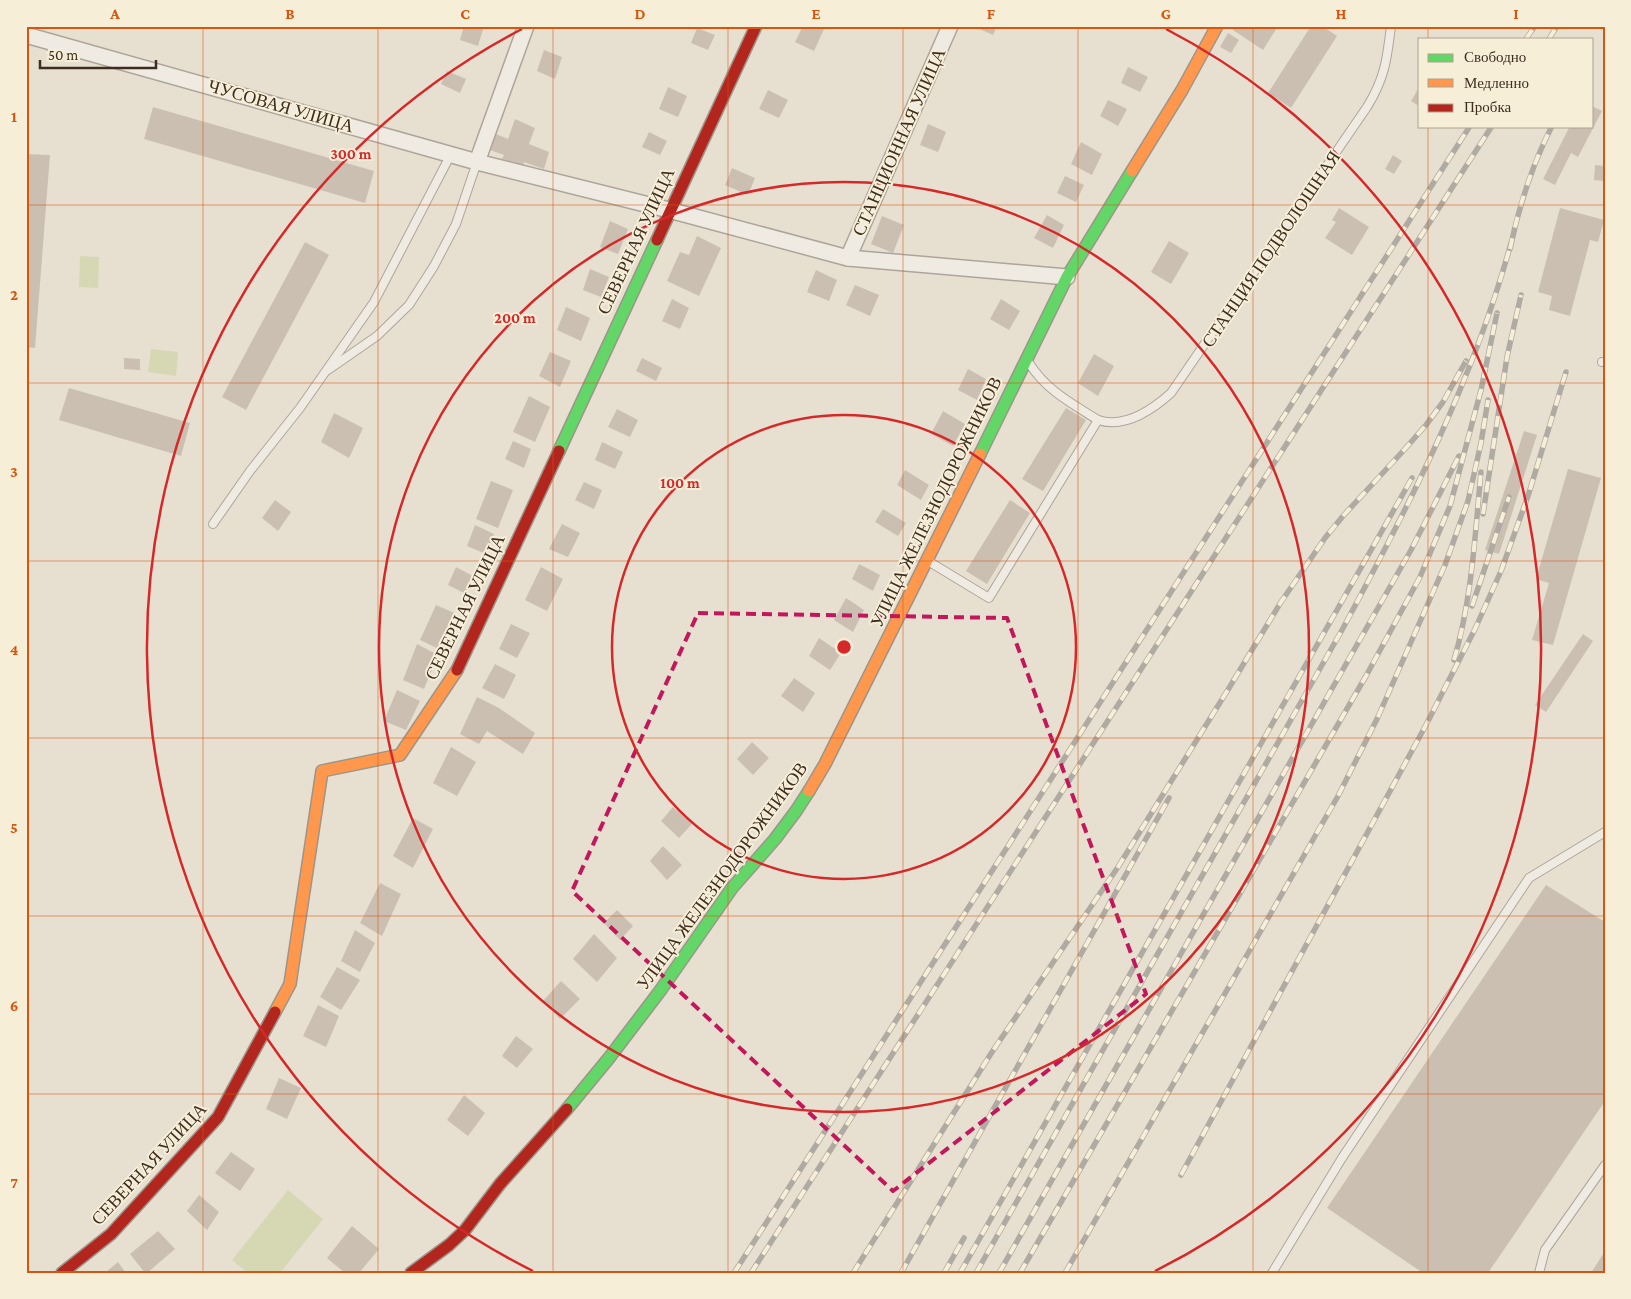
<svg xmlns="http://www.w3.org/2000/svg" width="1631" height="1299" viewBox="0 0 1631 1299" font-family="'Crimson Pro',serif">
<rect width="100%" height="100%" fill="#e7e0d1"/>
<g fill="#d6d7b3">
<polygon points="80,256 99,257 98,288 79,287"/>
<polygon points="151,349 178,352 176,376 148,372"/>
<polygon points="288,1190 323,1219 280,1273 248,1273 232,1260"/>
</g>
<g fill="#cbbfb2">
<polygon points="464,26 484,26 478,46 460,40"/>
<polygon points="803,26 819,26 824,29 814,51 795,42"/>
<polygon points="973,26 997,26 993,35"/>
<polygon points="1236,26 1258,26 1262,28 1263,26 1278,26 1263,50 1233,30"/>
<polygon points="1311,26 1322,26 1337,36 1291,108 1268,93"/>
<polygon points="697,28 715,35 708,50 691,43"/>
<polygon points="1228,33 1239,40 1231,53 1220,47"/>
<polygon points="544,50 562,57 555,79 537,71"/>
<polygon points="1128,67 1148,77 1140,92 1121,83"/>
<polygon points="447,71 466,79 460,93 441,84"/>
<polygon points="1420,86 1420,100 1417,105 1411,101"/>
<polygon points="668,87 687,96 678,117 659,109"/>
<polygon points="768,90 788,100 779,118 759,109"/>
<polygon points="1108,100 1127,109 1118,126 1100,116"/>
<polygon points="1592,106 1602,111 1578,157 1571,153 1555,185 1543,179 1570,126 1592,126"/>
<polygon points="153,107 374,171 365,203 144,139"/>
<polygon points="515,119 535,128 529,144 549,152 544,169 524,162 523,166 502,159 504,155 490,150 496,134 508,139"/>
<polygon points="928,124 946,132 938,152 920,145"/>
<polygon points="649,132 667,141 660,155 642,147"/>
<polygon points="1081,142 1102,154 1092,175 1071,164"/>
<polygon points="26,154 50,155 35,348 26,347"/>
<polygon points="1393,155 1402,161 1394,174 1385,169"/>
<polygon points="1595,165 1605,166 1605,181 1594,180"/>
<polygon points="732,168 755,178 748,195 725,185"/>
<polygon points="1065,176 1084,185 1076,202 1057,193"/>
<polygon points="1339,208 1369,227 1352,255 1325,238 1336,222 1332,220"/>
<polygon points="1560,208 1604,220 1598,242 1590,240 1570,316 1549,310 1552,296 1538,292"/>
<polygon points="1047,215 1064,225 1053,248 1034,238"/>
<polygon points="882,216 904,225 893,253 871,244"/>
<polygon points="610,221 628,229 618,254 600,247"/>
<polygon points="697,236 721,248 699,296 667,281 680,252 689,255"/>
<polygon points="1169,241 1189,253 1171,284 1151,272"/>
<polygon points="305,242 329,255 246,410 222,397"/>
<polygon points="590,269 609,277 601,297 583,290"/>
<polygon points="816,270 837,280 829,301 807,292"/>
<polygon points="855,285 879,295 870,316 846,305"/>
<polygon points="672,299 689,308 680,329 662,321"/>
<polygon points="1001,299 1020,311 1009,330 990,319"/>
<polygon points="566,307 590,318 581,341 557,330"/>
<polygon points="550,352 571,361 560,387 539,376"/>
<polygon points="1094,354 1114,366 1098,396 1078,383"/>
<polygon points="124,358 140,359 140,370 124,369"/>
<polygon points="642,358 662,368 656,381 636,371"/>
<polygon points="968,369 986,379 977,400 958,390"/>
<polygon points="69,388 190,423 181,456 59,420"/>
<polygon points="529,396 550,407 535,442 513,432"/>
<polygon points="1066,408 1086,420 1043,491 1022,479"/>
<polygon points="617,409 638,420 630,437 608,427"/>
<polygon points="943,411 965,424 953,446 931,434"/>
<polygon points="334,413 363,428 349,458 321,442"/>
<polygon points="1524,431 1537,435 1499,554 1485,550"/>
<polygon points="513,441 531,449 524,468 505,459"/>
<polygon points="602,442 623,452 615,469 595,460"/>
<polygon points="1568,469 1601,478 1553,645 1532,640 1549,583 1536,579"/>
<polygon points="905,470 929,485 921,500 897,485"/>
<polygon points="491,481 513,490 498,528 476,519"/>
<polygon points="584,482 602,490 594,509 575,500"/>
<polygon points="275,500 291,512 278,531 262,518"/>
<polygon points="1010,500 1030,513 987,584 966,571"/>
<polygon points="883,509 906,523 898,536 875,522"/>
<polygon points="562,524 580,533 568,557 549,549"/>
<polygon points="475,525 494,534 486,554 467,546"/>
<polygon points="859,564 880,575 873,591 852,579"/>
<polygon points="456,567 473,576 466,594 448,585"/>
<polygon points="541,567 563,579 547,611 525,600"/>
<polygon points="846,598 864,610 853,632 834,620"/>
<polygon points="436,605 457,614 441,650 420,640"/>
<polygon points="511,624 530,633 517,658 499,649"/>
<polygon points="1583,634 1593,641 1546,712 1535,705"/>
<polygon points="819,638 841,653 830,670 809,656"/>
<polygon points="417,644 438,655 424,689 403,680"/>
<polygon points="495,664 516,675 504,699 482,688"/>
<polygon points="794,678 815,693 803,712 781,696"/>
<polygon points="397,690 420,701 406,730 384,721"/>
<polygon points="477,697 499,708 535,733 523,754 487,731 479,744 460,734"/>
<polygon points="752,742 769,758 753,775 737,759"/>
<polygon points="451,747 476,762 457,796 433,783"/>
<polygon points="673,807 692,824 679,838 661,821"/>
<polygon points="413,818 433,829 413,868 393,856"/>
<polygon points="663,846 682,865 667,880 650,861"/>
<polygon points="380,883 401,894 382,936 360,923"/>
<polygon points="1546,885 1605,922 1605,1101 1488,1273 1423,1273 1327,1208"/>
<polygon points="617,910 633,926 620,940 604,923"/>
<polygon points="355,930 375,943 360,972 341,961"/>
<polygon points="594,934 617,958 597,982 573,959"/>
<polygon points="337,967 360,980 341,1010 320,997"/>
<polygon points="561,981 580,999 560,1019 543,1001"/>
<polygon points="318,1005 339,1016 326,1047 303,1036"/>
<polygon points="516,1036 533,1049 517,1068 502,1056"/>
<polygon points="279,1078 301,1088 287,1119 266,1109"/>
<polygon points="464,1095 485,1113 468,1136 447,1120"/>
<polygon points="231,1152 255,1169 240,1191 215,1173"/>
<polygon points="199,1195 219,1212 207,1230 187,1211"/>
<polygon points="352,1226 379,1249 359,1273 345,1273 327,1258"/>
<polygon points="158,1231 175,1249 147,1273 145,1273 130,1254"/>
<polygon points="1605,1251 1605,1273 1591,1273"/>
<polygon points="118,1262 126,1273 105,1273"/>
</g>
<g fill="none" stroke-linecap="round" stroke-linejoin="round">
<defs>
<g id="lane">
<polyline points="1602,362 1605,362"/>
<polyline points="328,370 377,336 409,305 434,266 456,224 477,162"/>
<path d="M 1098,420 C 1125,429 1152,410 1171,393 L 1367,107 C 1385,78 1387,59 1391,26"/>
<polyline points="213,524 250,471 300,408 374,302 451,154"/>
<path d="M 928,561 L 989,598 L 1098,420 C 1071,403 1047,391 1029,363"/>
<polyline points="1272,1273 1342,1158 1529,878 1605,832"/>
<polyline points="1539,1273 1545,1250 1605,1165"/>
</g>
<g id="street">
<polyline points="26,35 477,162 669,210 848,258 1067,277"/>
<polyline points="477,162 526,26"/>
<polyline points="848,258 950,26"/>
</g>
<g id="fast">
<polyline points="559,451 657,240"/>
<polyline points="980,454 1067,277 1132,171"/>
<polyline points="567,1109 609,1058 660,991 732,888 775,839 796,811 809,791"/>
</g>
<g id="slow">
<polyline points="1132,171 1182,90 1217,26"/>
<polyline points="809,791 825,764 980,454"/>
<polyline points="275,1012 290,984 322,771 400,755 457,670"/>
</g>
<g id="jam">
<polyline points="657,240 756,26"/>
<polyline points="457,670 559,451"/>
<polyline points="62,1273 111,1234 218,1117 275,1012"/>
<polyline points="411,1273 449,1245 465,1230 500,1184 567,1109"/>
</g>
</defs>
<use href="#lane" stroke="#ada599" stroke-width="10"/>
<use href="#street" stroke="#ada599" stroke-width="18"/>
<use href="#fast" stroke="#9c958a" stroke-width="14"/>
<use href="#slow" stroke="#9c958a" stroke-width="14"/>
<use href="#jam" stroke="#9c958a" stroke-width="14"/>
<use href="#lane" stroke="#efebe3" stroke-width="8"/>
<use href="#street" stroke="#efebe3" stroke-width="15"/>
<use href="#fast" stroke="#63d668" stroke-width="11"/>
<use href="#slow" stroke="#ff974d" stroke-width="11"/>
<use href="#jam" stroke="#b3261e" stroke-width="11"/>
<defs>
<g id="rail">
<polyline points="1526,39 1535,26"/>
<polyline points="1549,39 1557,26"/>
<path d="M 1510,249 C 1519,206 1532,165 1552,126"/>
<polyline points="1483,514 1507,357 1521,295"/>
<polyline points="1472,606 1509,497"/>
<path d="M 1454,660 C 1472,599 1475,535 1481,472"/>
<polyline points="1181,1175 1426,725 1475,629 1501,571 1528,496 1566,372"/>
<polyline points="734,1273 1470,126"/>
<polyline points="751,1273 1492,126"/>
<polyline points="853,1273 992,1052 1118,867 1229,688 1281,602 1325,538 1343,516 1404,450 1426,425 1443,402 1466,361"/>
<polyline points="901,1273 1169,798"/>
<polyline points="944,1273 964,1238"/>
<polyline points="960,1273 1412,478"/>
<path d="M 976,1273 L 1342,630 C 1409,506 1474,379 1511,243"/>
<polyline points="999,1273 1411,550 1459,456"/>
<polyline points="1020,1273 1366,676 1420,577 1450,506 1481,390 1497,313"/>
<polyline points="1065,1273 1338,796 1377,719 1445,565 1468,501 1481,443 1488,400"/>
</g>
</defs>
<use href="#rail" stroke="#afaaa2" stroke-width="5.5"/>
<use href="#rail" stroke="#f7eed8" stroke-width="4" stroke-dasharray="11" stroke-linecap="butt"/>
</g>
<path fill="none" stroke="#c2185b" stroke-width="4" stroke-dasharray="10 6" stroke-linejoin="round" d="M 698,613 L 1007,618 L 1146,994 L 893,1191 L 572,891 Z"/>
<path fill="none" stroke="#d7550e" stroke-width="1" stroke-opacity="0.55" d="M 203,26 L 203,1273M 378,26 L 378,1273M 553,26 L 553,1273M 728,26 L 728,1273M 903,26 L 903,1273M 1078,26 L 1078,1273M 1253,26 L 1253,1273M 1428,26 L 1428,39M 1428,126 L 1428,1273M 26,205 L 1605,205M 26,383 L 1605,383M 26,561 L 1605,561M 26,738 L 1605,738M 26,916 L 1605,916M 26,1094 L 1605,1094"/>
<g fill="none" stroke="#d62828" stroke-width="2.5">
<circle cx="844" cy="647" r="232"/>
<circle cx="844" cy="647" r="465"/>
<path d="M533 1271A697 697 0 0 1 522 29M1166 29A697 697 0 0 1 1155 1271"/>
</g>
<g text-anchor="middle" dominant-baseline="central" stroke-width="4" stroke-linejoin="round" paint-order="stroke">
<g font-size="18" fill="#3d2e20" stroke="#f7eed8">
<text transform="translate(281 106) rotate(16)">ЧУСОВАЯ УЛИЦА</text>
<text transform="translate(899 142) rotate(-66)">СТАНЦИОННАЯ УЛИЦА</text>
<text transform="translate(636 241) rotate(-65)">СЕВЕРНАЯ УЛИЦА</text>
<text transform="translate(1271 249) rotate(-56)">СТАНЦИЯ ПОДВОЛОШНАЯ</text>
<text transform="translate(936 502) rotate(-64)">УЛИЦА ЖЕЛЕЗНОДОРОЖНИКОВ</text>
<text transform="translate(465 607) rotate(-64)">СЕВЕРНАЯ УЛИЦА</text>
<text transform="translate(722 876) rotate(-54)">УЛИЦА ЖЕЛЕЗНОДОРОЖНИКОВ</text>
<text transform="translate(149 1164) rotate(-47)">СЕВЕРНАЯ УЛИЦА</text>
</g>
</g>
<circle cx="844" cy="647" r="8" fill="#d62828" stroke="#f7eed8" stroke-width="2.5"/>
<g font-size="15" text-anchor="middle" font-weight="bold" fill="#d62828" stroke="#f7eed8" stroke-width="4" stroke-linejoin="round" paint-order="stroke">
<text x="351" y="159">300 m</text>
<text x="515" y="323">200 m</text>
<text x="680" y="488">100 m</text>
</g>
<rect width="1631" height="1299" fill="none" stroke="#f7eed8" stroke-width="55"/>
<rect x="1418" y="38" width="175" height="90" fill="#f7eed8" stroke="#ada18e"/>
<rect x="1428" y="54" width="25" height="8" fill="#63d668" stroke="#ada18e"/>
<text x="1464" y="62" font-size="15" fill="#3d2e20">Свободно</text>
<rect x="1428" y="79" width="25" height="8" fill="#ff974d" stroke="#ada18e"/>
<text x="1464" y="88" font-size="15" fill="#3d2e20">Медленно</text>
<rect x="1428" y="104" width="25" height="8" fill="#b3261e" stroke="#ada18e"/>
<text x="1464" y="112" font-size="15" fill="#3d2e20">Пробка</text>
<path d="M40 60v8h116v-8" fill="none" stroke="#3d2e20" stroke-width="2.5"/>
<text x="48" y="60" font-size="15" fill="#3d2e20" stroke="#f7eed8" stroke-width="4" paint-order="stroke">50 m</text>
<rect x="28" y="28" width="1576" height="1244" fill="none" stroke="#d7550e" stroke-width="2"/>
<g font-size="16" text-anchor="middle" font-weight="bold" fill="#d7550e">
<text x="115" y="19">A</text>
<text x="290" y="19">B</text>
<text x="465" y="19">C</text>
<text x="640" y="19">D</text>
<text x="816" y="19">E</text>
<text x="991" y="19">F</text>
<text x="1166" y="19">G</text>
<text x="1341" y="19">H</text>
<text x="1516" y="19">I</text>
<text x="14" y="122">1</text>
<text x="14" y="300">2</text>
<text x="14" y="477">3</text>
<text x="14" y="655">4</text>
<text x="14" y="833">5</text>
<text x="14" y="1011">6</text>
<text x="14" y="1188">7</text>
</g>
</svg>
